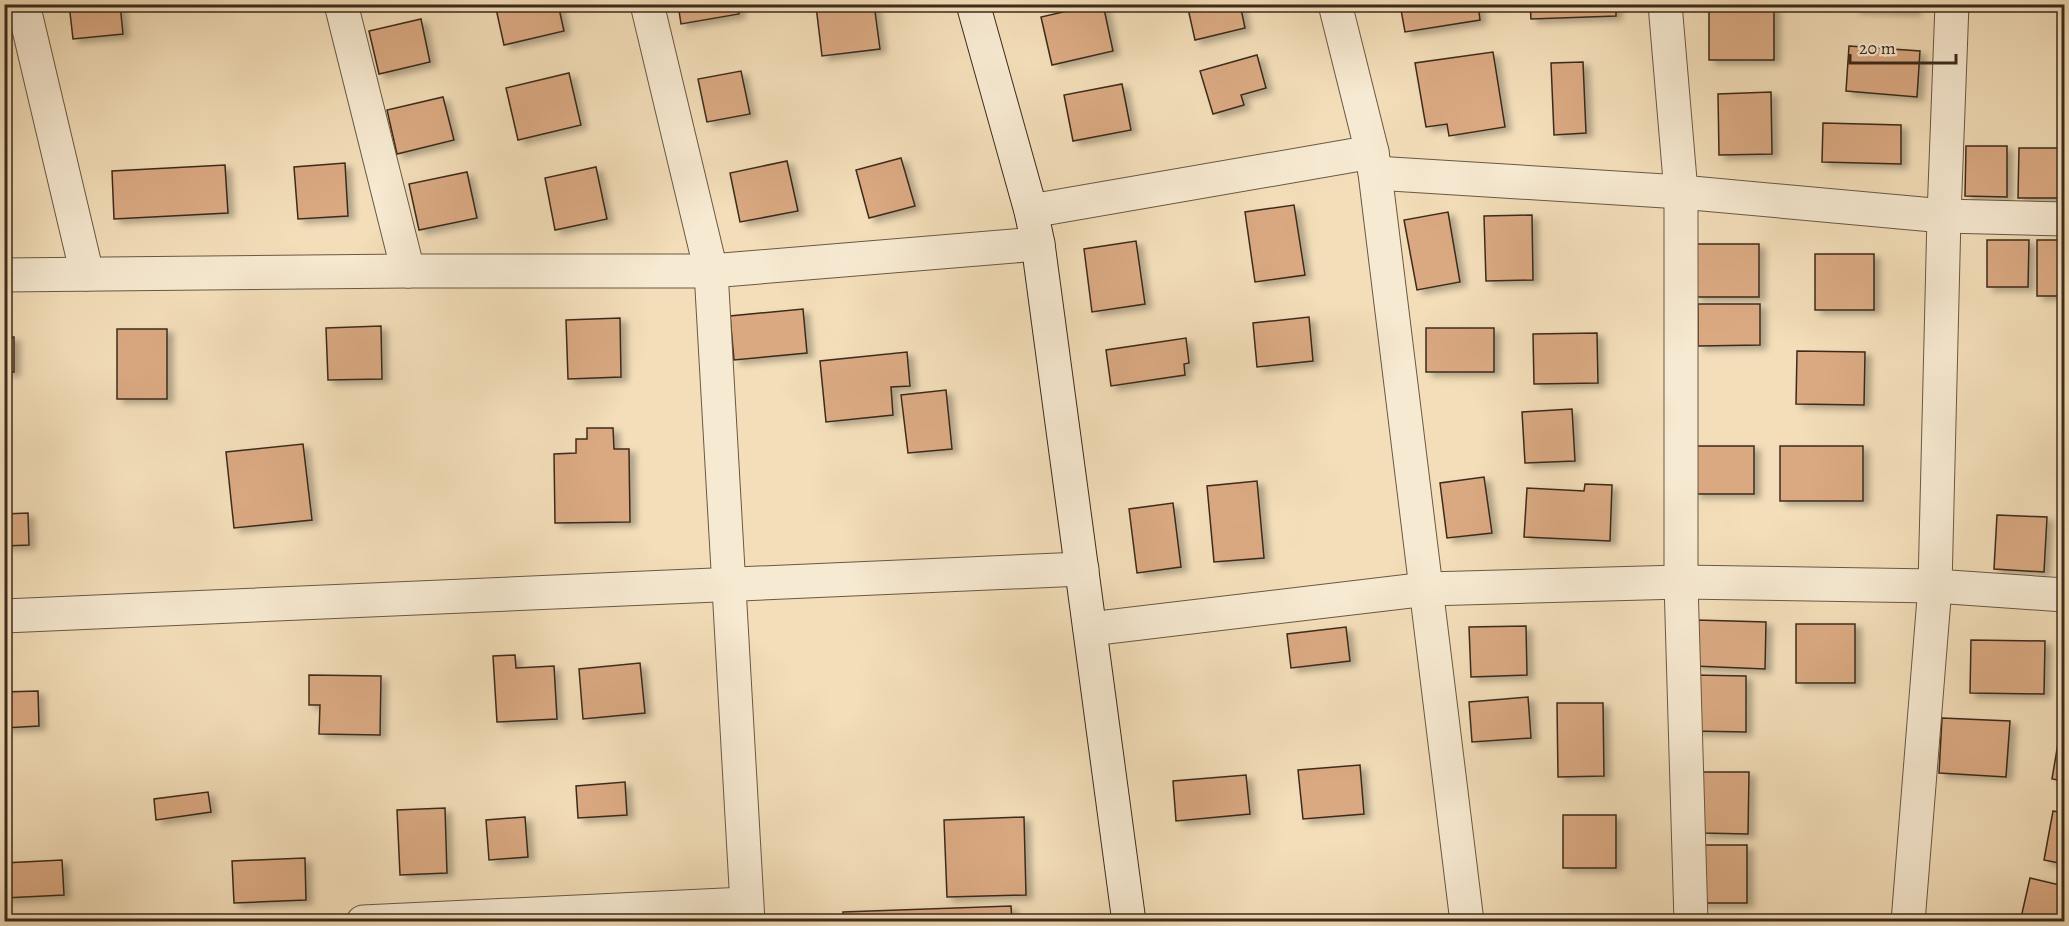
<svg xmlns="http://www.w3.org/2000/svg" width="2069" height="926" viewBox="0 0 2069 926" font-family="Alegreya,serif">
<defs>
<filter id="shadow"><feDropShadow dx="6" dy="4" stdDeviation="3" flood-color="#0004"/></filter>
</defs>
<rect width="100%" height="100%" fill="#f3deb9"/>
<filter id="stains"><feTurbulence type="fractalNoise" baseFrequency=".00333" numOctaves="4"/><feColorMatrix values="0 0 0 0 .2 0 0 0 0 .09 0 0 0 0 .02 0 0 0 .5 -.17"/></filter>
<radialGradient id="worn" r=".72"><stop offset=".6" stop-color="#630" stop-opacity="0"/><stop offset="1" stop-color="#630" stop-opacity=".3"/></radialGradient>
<g fill="#daa982" stroke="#3c2b1c" stroke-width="1.5" filter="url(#shadow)">
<polygon points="69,4 120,4 123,34 73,39"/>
<polygon points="495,4 558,4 564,31 504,45"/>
<polygon points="678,4 738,4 739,14 681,24"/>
<polygon points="827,4 874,4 880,49 822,56 816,6"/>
<polygon points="1098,4 1103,4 1113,51 1052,65 1041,17"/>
<polygon points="1187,4 1240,4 1245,28 1195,40"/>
<polygon points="1400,4 1478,4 1480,20 1405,32"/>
<polygon points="1530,4 1616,4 1616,16 1531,19"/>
<polygon points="1854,4 1915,4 1915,11 1854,9"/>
<polygon points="1774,6 1774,60 1709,60 1709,7"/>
<polygon points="421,19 430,62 379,74 369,31"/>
<polygon points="1849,46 1920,51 1917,97 1846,91"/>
<polygon points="1493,52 1505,127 1449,136 1447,124 1426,127 1415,63"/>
<polygon points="1257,55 1266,88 1241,95 1244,105 1213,114 1200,71"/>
<polygon points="1583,62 1586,133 1554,135 1551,63"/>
<polygon points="741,71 750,114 707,122 698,79"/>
<polygon points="569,73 581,125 518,140 506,88"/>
<polygon points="1122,84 1131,130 1073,141 1064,95"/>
<polygon points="1771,92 1772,154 1719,155 1718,94"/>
<polygon points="443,97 454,140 397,154 387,110"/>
<polygon points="1823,123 1901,125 1901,164 1822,162"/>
<polygon points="1966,146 2007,146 2007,197 1965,196"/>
<polygon points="2019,148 2060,148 2059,198 2018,198"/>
<polygon points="901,158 915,206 869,218 856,170"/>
<polygon points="787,161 798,211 740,222 730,173"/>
<polygon points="345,163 348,216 298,219 294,167"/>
<polygon points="225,165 228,213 114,219 112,171"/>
<polygon points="596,167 607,219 555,230 545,178"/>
<polygon points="467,172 477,218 419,230 409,184"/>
<polygon points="1294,205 1305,275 1255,282 1245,212"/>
<polygon points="1448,212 1460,282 1417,290 1404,220"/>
<polygon points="1532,215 1533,280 1486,281 1484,216"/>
<polygon points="1987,240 2029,240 2028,287 1987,287"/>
<rect x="2037" y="240" width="27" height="56"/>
<polygon points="1136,241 1145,304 1092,312 1084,249"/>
<rect x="1695" y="244" width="64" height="53"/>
<rect x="1815" y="254" width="59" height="56"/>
<polygon points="1698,304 1760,304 1760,345 1698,346"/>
<polygon points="803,309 807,353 734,360 730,316"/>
<polygon points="1309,317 1313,361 1257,367 1253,323"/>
<polygon points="620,318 621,377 568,379 566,320"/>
<polygon points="381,326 382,379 328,380 326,328"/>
<rect x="1426" y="328" width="68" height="44"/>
<rect x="117" y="329" width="50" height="70"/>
<polygon points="1597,333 1598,383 1534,384 1533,334"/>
<rect x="4" y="337" width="10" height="35"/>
<polygon points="1186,338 1189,363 1184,364 1185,375 1111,386 1106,350"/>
<polygon points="1797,351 1865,352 1864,405 1796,404"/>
<polygon points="907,352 910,386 891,387 893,415 826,422 820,361"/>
<polygon points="946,390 952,449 908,453 901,395"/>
<polygon points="1572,409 1575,461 1525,463 1522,412"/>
<polygon points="587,428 613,428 614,449 629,449 630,522 555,523 554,454 576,453 576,439 587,439"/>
<polygon points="303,444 312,520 234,528 226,452"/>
<rect x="1695" y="446" width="59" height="48"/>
<rect x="1780" y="446" width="83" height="55"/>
<polygon points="1484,477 1492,533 1447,538 1440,483"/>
<polygon points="1257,481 1264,558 1214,562 1207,486"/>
<polygon points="1585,484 1612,485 1610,541 1524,537 1527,488 1584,491"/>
<polygon points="1173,503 1181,567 1137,573 1129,509"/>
<polygon points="28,513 29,545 4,546 4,514"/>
<polygon points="1997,515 2047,517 2044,572 1994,569"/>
<polygon points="1696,620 1766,622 1765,669 1694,666"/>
<rect x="1796" y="624" width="59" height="59"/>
<polygon points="1526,626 1527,675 1471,677 1469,627"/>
<polygon points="1346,627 1350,661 1291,668 1287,634"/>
<polygon points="1971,640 2045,641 2044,694 1970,693"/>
<polygon points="515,655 516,668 554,666 557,719 497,722 493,656"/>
<polygon points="640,663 645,713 583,719 579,669"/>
<polygon points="309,675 381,676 380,735 319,734 320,705 309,705"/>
<polygon points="1693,675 1746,676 1746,732 1692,731"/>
<polygon points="38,691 39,726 4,728 4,692"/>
<polygon points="1528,697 1531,738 1472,742 1469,702"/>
<polygon points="1557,703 1603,703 1604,776 1558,777"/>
<polygon points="1942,718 2010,721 2006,777 1939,773"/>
<polygon points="2062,719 2064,720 2064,781 2052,779"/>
<polygon points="1360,765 1364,814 1303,819 1298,770"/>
<polygon points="1703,772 1749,772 1748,834 1702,833"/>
<polygon points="1246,775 1250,814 1176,821 1173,781"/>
<polygon points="625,782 627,815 578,818 576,786"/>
<polygon points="208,792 211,812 156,820 154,799"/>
<polygon points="445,808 447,873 400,875 397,810"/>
<polygon points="2053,811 2064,813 2064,864 2044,860"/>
<rect x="1563" y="815" width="53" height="53"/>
<polygon points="525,817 528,857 489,860 486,820"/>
<polygon points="1024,817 1026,895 947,897 944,820"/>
<rect x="1700" y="845" width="47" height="58"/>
<polygon points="305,858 306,900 234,903 232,861"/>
<polygon points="62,860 64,895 4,898 4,863"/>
<polygon points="2030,878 2064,886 2064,917 2058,916 2056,922 2020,922"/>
<polygon points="1011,906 1012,922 843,922 843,912"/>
</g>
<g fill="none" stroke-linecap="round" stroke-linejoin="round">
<defs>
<g id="street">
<polyline points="23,4 87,274"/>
<polyline points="341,4 408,271"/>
<polyline points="647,4 711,271 748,922"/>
<polyline points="1335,4 1372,152 1375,173 1467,922"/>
<polyline points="1665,4 1681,192 1681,582 1691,922"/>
<polyline points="1375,173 1681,192 1944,216 2064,219"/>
<polyline points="1031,211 1372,152"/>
<polyline points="4,275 408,271 711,271 1038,244"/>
<polyline points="4,616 1082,569"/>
<polyline points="1090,629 1427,589 1681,582 1935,586 2064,595"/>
<polyline points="363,922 745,904"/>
<polyline points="1908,922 1935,586 1944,216 1952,4"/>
</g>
<polyline id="secondary" points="973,4 1031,211 1038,244 1129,922"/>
</defs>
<use href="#street" stroke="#6a5843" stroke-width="35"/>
<use href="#secondary" stroke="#3c2b1c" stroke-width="35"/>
<use href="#street" stroke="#f7ead2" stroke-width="33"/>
<use href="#secondary" stroke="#f7ead2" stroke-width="33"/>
</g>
<rect width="2069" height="926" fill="none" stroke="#f3deb9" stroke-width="24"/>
<rect x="6" y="6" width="2057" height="914" fill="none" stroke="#3c2b1c" stroke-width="3"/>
<rect x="12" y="12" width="2045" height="902" fill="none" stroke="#3c2b1c" stroke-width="1.5"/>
<path d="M1850 54v9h106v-9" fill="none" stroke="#3c2b1c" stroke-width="3"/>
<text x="1859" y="54" font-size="18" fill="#3c2b1c" stroke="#f7ead2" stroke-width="4.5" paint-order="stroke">20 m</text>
<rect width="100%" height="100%" filter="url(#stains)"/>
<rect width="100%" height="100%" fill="url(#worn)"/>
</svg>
